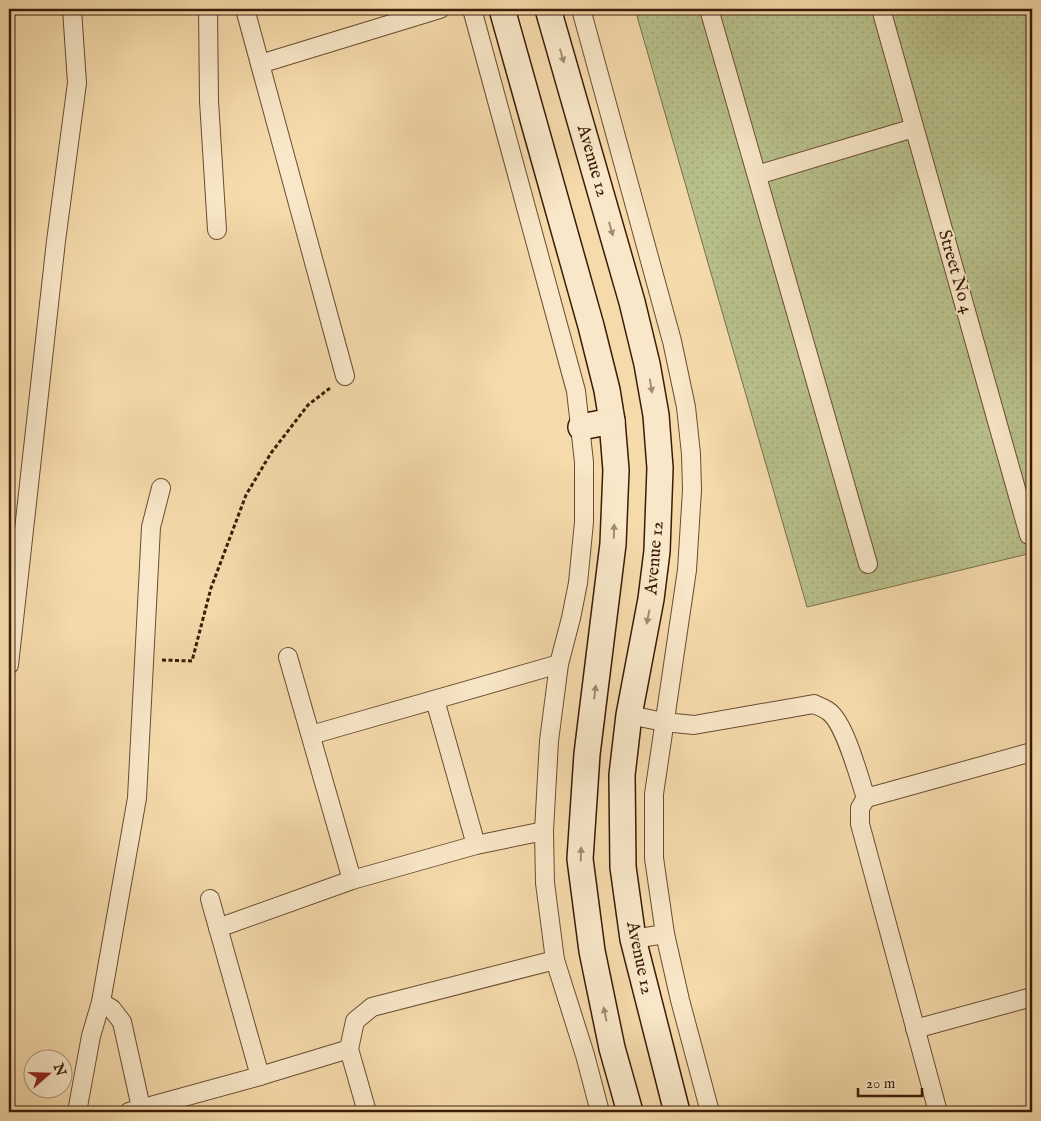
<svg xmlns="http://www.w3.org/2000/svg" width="1041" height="1121" viewBox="0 0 1041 1121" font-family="'IM FELL English',serif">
<defs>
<pattern id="grass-dots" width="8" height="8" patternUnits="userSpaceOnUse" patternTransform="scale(1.25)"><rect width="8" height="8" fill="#b8c08b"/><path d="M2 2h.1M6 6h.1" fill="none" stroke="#9fa476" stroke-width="1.8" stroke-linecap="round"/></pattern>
</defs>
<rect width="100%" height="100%" fill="#f5daab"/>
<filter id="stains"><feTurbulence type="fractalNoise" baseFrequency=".004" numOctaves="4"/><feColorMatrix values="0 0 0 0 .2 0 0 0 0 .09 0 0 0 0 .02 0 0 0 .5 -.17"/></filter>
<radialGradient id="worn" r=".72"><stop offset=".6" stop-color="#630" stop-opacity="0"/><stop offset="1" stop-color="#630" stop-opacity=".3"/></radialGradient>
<polygon fill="url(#grass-dots)" stroke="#7a6e4a" points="635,9 1032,9 1032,553 807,607"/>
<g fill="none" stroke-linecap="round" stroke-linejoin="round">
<defs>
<g id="street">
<polyline points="208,9 209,101 217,230"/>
<polyline points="245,9 345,376"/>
<polyline points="472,9 576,391 584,462 584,522 578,583 571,618 559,664 549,741 544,831 545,883 555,960 585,1055 600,1112"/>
<polyline points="581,9 672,341 686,407 691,454 692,490 687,570 654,794 654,858 665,934 680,1000 710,1112"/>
<polyline points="709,9 868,564"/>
<polyline points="881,9 1029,535"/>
<polyline points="260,64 440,9"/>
<polyline points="757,175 914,128"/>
<polyline points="288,657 352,880"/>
<polyline points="9,665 56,241 77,83 72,9"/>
<polyline points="435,700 476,845"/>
<path d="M 629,715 L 664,722 L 694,725 L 814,704 C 818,706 824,708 828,711 C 845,722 859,778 866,798 L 1032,752"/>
<polyline points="311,735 559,664"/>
<polyline points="866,798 860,808 860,824 938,1112"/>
<polyline points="210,899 260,1076"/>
<polyline points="218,928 352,880 476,845 544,831"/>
<polyline points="633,939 665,934"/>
<polyline points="101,1002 112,1009 122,1022 142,1112"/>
<polyline points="915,1029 1032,997"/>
<polyline points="77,1112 91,1036 101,1002 137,798 151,527 161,488"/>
<polyline points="129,1112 260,1076 349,1049"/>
<polyline points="367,1112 349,1049 355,1021 372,1007 555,960"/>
</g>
<g id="secondary">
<polyline points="502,9 591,326 607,390 612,421 616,470 613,544 587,754 580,859 592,951 612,1048 630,1112"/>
<polyline points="548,9 632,302 647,364 656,415 660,468 657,551 651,599 629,715 622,775 623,867 633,939 677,1112"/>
<polyline points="581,427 612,421"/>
</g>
</defs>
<use href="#street" stroke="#6a4c31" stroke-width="20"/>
<use href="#secondary" stroke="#3b1c08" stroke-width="28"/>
<polyline stroke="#3b1c08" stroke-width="3" stroke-dasharray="4 2.5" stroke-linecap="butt" points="162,660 192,661 211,588 246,495 271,453 308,405 330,388"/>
<use href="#street" stroke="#f8e7c8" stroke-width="18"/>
<use href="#secondary" stroke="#f8e7c8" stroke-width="25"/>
</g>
<defs><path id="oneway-solid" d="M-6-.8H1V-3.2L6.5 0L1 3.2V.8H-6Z" transform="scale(1.25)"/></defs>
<g fill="#a38c72">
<use href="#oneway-solid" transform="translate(562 56) rotate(74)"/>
<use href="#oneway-solid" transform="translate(611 229) rotate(74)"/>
<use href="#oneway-solid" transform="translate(651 386) rotate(80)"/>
<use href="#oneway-solid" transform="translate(614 531) rotate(-88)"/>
<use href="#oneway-solid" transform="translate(648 617) rotate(101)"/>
<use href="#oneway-solid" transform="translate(595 692) rotate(-83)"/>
<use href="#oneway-solid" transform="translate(581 854) rotate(-88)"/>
<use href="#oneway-solid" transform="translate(605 1014) rotate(-102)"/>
</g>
<g text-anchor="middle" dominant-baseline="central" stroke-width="4" stroke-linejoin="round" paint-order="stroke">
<g font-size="18" fill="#3b1c08" stroke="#f8e7c8">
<text transform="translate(592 161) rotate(74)">Avenue 12</text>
<text transform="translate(955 272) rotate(74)">Street No 4</text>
<text transform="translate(655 558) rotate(-85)">Avenue 12</text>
<text transform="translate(639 958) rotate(78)">Avenue 12</text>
</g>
</g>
<rect width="1041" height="1121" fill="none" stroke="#f5daab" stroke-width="30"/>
<rect x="10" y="10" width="1021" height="1101" fill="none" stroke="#3b1c08" stroke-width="2.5"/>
<rect x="15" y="15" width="1011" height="1091" fill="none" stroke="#3b1c08"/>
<g transform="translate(48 1074) rotate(70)"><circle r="24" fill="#f8e7c8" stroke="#ac967b"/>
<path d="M0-4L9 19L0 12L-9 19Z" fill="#8f2418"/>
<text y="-8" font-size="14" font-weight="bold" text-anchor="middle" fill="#3b1c08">N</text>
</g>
<path d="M858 1088v8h64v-8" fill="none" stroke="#3b1c08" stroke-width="2.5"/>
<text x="866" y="1088" font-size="15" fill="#3b1c08" stroke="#f8e7c8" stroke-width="4" paint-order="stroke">20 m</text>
<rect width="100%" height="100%" filter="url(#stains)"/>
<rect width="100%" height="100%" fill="url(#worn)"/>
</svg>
